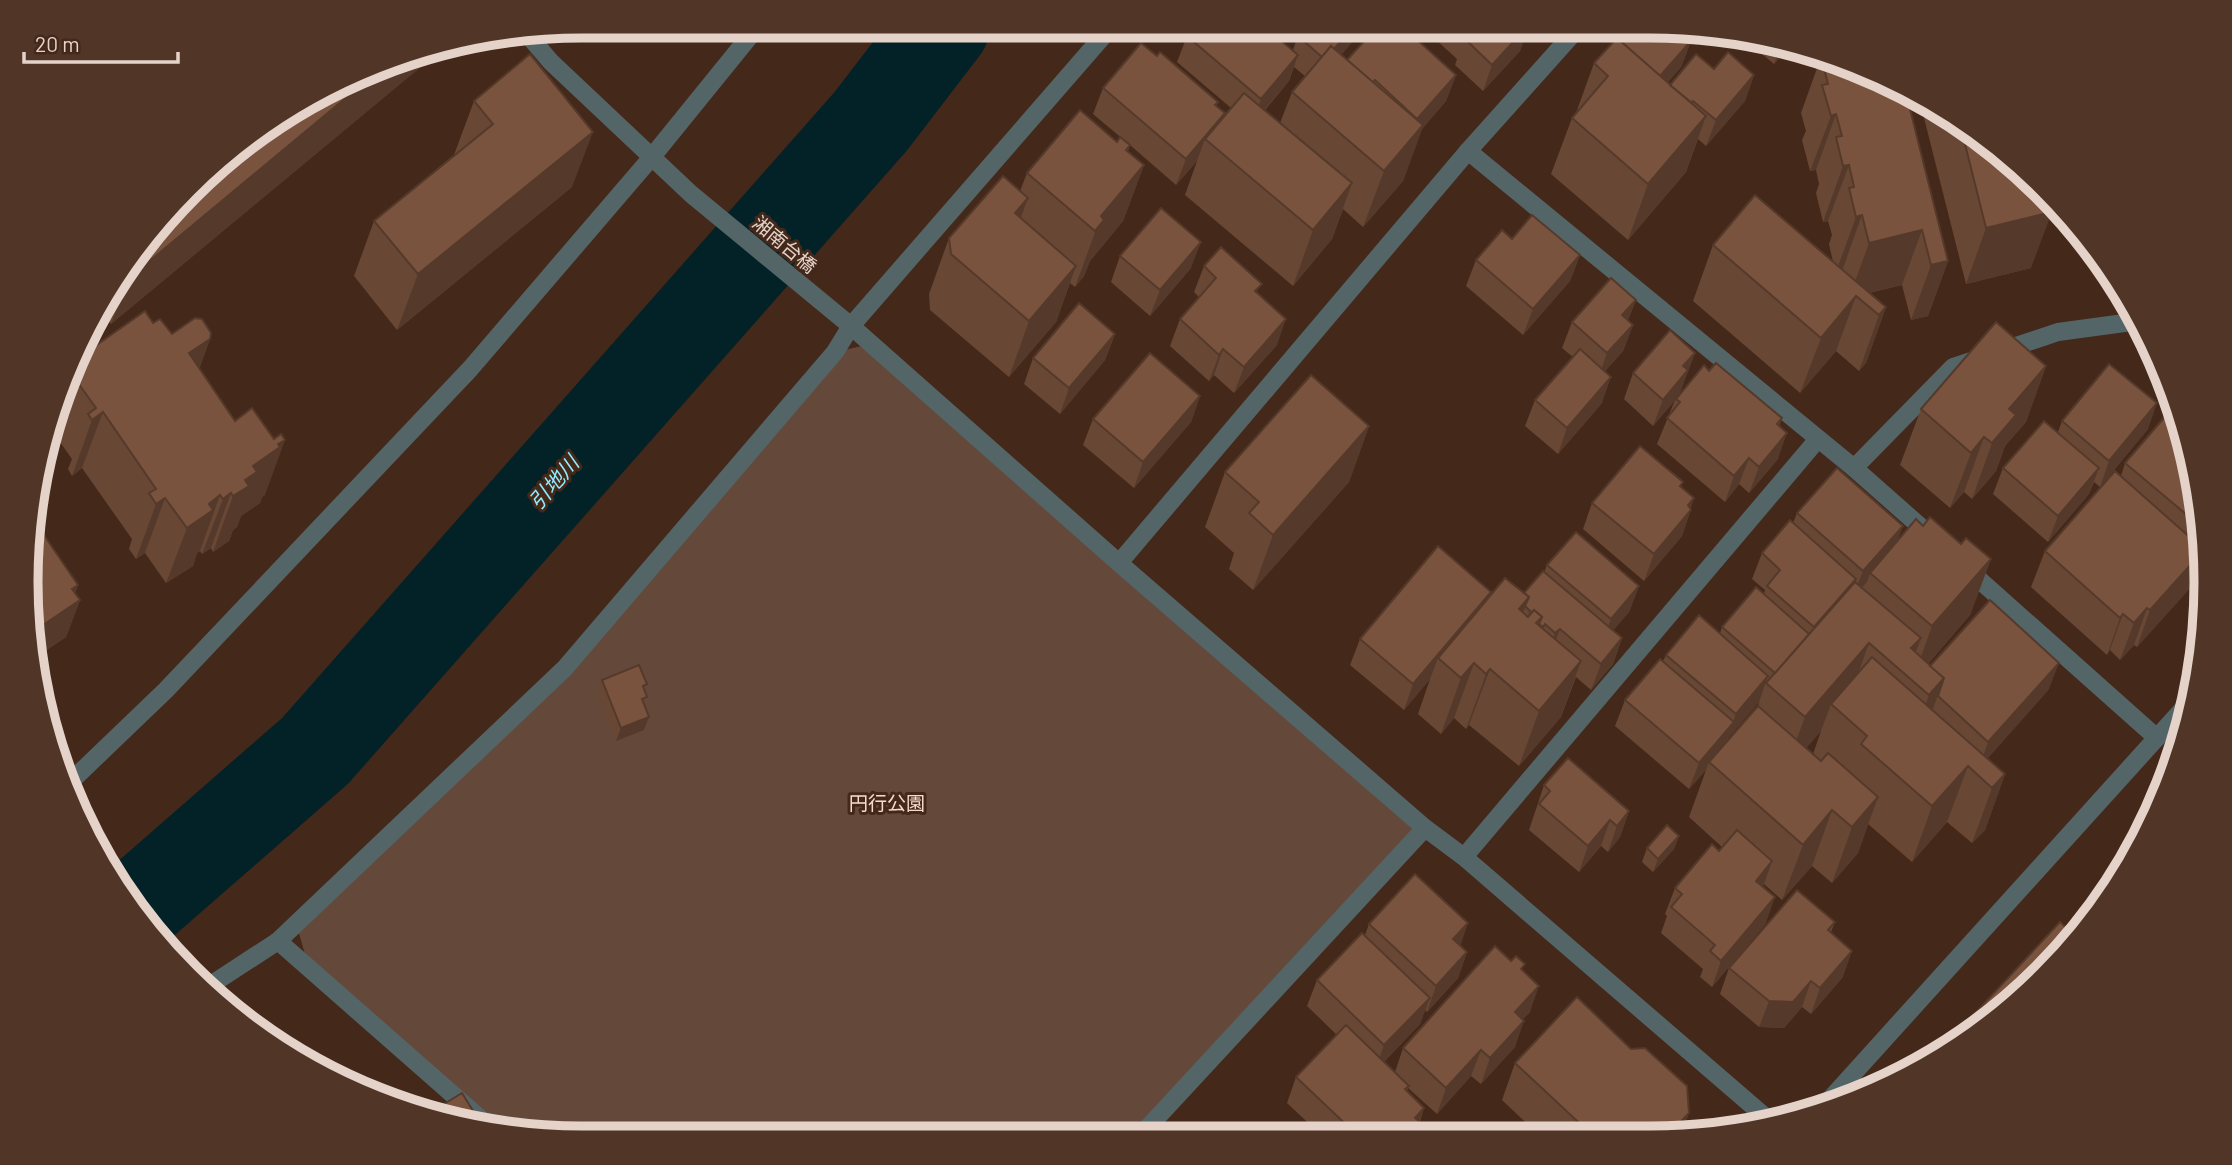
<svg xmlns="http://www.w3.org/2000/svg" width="2232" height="1165" viewBox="0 0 2232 1165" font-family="Barlow,'Noto Sans JP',sans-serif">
<rect width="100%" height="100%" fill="#44281a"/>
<polygon fill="#64493b" points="871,344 1425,828 1140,1136 547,1138 497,1129 309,968 296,923 482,747 664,549 835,352"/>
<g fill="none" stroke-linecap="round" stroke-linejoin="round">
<polyline stroke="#032228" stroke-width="93" points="134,909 315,751 871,121 943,27"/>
<g stroke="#546568" stroke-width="18">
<polyline points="1468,151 1854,468 1931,536"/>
<polyline points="1854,468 1953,367 2058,332 2139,321"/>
<polyline points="1119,563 1468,151 1579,27"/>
<polyline points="1965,567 2157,738"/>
<polyline points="66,786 166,690 470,369 651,158 758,26"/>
<polyline points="1464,857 1818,439"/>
<polyline points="278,941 492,1129"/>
<polyline points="206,988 278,941 565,668 835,352 851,326 1111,27"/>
<polyline points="1140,1136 1425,828"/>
</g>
<g stroke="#546568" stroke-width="18">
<polyline points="528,35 551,62 691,194 851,326 1119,563 1425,828 1464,857 1770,1121"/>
<polyline points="1823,1107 2191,700"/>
</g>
</g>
<g fill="#694735" fill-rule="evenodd">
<path d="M 1280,27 L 1365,27 L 1341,55 L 1347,60 L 1456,75 L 1446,101 L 1422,129 L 1403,181 L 1363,227 L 1343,209 L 1332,239 L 1293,286 L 1185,195 L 1197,161 L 1176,185 L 1130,145 L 1128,151 L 1144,165 L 1123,221 L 1090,261 L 1084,276 L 1075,287 L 1070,283 L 1056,322 L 1009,377 L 930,310 L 929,294 L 949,238 L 1020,191 L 1027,173 L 1124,140 L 1093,114 L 1103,88 L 1157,56 L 1218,102 L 1216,106 L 1224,116 L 1231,108 L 1177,62 L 1187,36 L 1293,50 L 1296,41 ZM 1294,67 L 1305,76 L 1292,92 L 1280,123 L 1265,110 L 1289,81 Z"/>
<polygon points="1422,27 1528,27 1520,51 1483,91 1455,65 1457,59"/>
<polygon points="1540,27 1558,27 1550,36"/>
<polygon points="1742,37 1791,45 1774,64"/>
<polygon points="1619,40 1691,41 1681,67 1668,82 1670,85 1714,69 1754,75 1745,101 1706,146 1698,139 1686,172 1628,240 1551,174 1572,118 1576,113 1594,63"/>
<polygon points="441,50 111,324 102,313 120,274 244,141 403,56"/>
<polygon points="1821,57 1948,261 1928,316 1911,320 1902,285 1869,293 1886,307 1866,363 1859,371 1836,351 1800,393 1693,301 1713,245 1833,262 1829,244 1832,235 1828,221 1823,222 1816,193 1819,184 1816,170 1810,171 1802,140 1806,131 1801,113"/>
<polygon points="1919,98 1988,141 2031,268 1966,284"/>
<polygon points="474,101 572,187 397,330 354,276 374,221 454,155"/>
<polygon points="1512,239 1580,255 1570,281 1523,335 1466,286 1476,260"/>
<polygon points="1120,256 1191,268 1150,316 1111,282"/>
<polygon points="1204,266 1258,293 1277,345 1234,393 1214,375 1209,381 1170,346 1180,319 1199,297 1194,292"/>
<polygon points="1636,300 1628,320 1633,325 1623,351 1605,371 1602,403 1558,454 1525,426 1535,400 1573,357 1562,348 1572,322"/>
<polygon points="153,323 172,334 210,339 199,369 265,495 262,497 260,503 241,516 237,527 233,530 229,541 213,552 211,548 202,554 200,551 197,553 193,566 166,583 145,553 136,559 129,549 132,539 82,468 72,476 68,469 72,459 50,428 84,354"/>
<polygon points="1115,334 1105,360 1060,414 1024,384 1033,358"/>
<polygon points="1695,353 1679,394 1709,371 1782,418 1779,426 1778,459 1749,493 1739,484 1725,502 1657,444 1675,400 1653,426 1624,399 1633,373"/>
<polygon points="2046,366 2026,422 2005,446 1996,471 1972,499 1964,492 1950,508 1900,465 1921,409"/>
<polygon points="1200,396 1191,422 1134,488 1083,445 1093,419"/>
<polygon points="2062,421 2148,429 2100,487 2094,482 2089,494 2048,542 1993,494 2003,468 2058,432"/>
<polygon points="1369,426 1349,482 1253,590 1229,569 1234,553 1205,527 1225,472"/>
<polygon points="2125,463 2201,510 2190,538 2202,548 2202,555 2191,587 2137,647 2134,645 2120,660 2110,650 2107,655 2031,587 2045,551 2121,476"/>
<polygon points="1681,487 1691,509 1682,536 1644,581 1583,529 1592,503"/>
<path d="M 1797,513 L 1903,526 L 1897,541 L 1923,526 L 1991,559 L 1970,615 L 1928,664 L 1930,666 L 2049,689 L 1987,759 L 2005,774 L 1985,830 L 1972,843 L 1947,822 L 1912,862 L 1868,824 L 1858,853 L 1832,883 L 1812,866 L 1782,900 L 1764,884 L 1763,886 L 1766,923 L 1712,987 L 1700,977 L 1703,969 L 1661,933 L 1667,916 L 1665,914 L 1675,888 L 1722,847 L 1689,817 L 1706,770 L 1689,789 L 1615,726 L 1625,700 L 1663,661 L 1666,655 L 1720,633 L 1722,627 L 1764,594 L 1765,590 L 1752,579 L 1762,553 L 1793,523 ZM 1761,695 L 1758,706 L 1727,741 L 1728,738 L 1759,702 ZM 1821,731 L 1813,754 L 1806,748 Z"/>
<polygon points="1547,565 1639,586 1629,612 1613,630 1622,638 1613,664 1591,690 1576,677 1561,717 1519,766 1469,725 1466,729 1454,718 1441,734 1418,714 1430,679 1404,710 1350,665 1360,639 1490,595 1524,593 1544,572"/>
<polygon points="78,585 75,593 80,600 66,637 36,657 27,619"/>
<polygon points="602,680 647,684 644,690 644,730 616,741 597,693"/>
<polygon points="1544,785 1629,811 1620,837 1608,852 1601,846 1579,872 1529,830"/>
<polygon points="1679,836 1674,849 1653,872 1642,862 1647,848"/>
<polygon points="1835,922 1831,932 1843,977 1811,1014 1802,1007 1784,1028 1759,1027 1720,994 1729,968"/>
<polygon points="1369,924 1460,946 1467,952 1458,978 1427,1012 1425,1010 1420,1024 1384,1062 1395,1072 1403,1048 1522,970 1530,1012 1522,1020 1515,1047 1481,1084 1471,1076 1437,1114 1408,1088 1407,1091 1424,1108 1417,1132 1419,1135 1321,1135 1287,1103 1296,1077 1337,1035 1307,1006 1317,980 1365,935"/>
<polygon points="1515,1063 1682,1134 1539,1135 1502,1100"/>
</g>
<g fill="#553a2b">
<polygon points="1353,27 1365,27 1315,85 1325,59"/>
<polygon points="1527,27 1528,27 1520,51 1483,91 1492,65"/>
<polygon points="1553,27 1558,27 1550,36"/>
<polygon points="1691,41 1681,67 1648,105 1657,79"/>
<polygon points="1781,43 1791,45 1774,64"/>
<polygon points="441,50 111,324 128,279 383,67 403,56"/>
<polygon points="1298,55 1289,81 1251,125 1261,99"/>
<polygon points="1456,75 1446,101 1422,129 1403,181 1363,227 1384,171 1409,142 1417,119"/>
<polygon points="1754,75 1745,101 1706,146 1716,120"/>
<polygon points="1225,113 1216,139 1205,139 1197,161 1176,185 1186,159"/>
<polygon points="1836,114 1816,170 1810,171 1831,116"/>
<polygon points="1706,116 1686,172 1628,240 1648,184"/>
<polygon points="593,132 572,187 397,330 418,274"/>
<polygon points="1144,165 1123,221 1090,261 1084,276 1075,287 1101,216"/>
<polygon points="1849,165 1828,221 1823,222 1843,166"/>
<polygon points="1352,183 1332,239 1293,286 1313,230"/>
<polygon points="1028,198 1008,253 1015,213"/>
<polygon points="2052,212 2031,268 1966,284 1986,228"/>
<polygon points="1862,215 1842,271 1836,272 1856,217"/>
<polygon points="1922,230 1902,285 1856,296 1836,351 1800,393 1821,338 1849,298 1869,243"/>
<polygon points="1201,242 1191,268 1150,316 1160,290"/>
<polygon points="1580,255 1570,281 1523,335 1533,309"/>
<polygon points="1948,261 1928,316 1911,320 1931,265"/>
<polygon points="1076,266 1056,322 1009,377 1029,321"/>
<polygon points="1636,300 1626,326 1622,315"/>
<polygon points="1886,307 1866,363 1859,371 1879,315"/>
<polygon points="1286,319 1277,345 1234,393 1244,367"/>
<polygon points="1633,325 1623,351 1598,379 1607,353"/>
<polygon points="1115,334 1105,360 1060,414 1069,388"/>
<polygon points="210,339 190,395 189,353"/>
<polygon points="1223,349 1214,375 1209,381 1219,355"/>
<polygon points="1695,353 1679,396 1653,426 1663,400 1683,366"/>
<polygon points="2046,366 2026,422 2005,446 1996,471 1972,499 1992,443 2009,409"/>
<polygon points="1611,377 1602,403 1558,454 1567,428"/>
<polygon points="1200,396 1191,422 1134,488 1143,462"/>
<polygon points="2157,403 2148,429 2100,487 2109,461"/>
<polygon points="103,412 82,468 72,476 92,420"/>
<polygon points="1369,426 1349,482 1253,590 1273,535"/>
<polygon points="1787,433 1778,459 1749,493 1759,467"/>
<polygon points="1984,437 1964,492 1950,508 1971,453"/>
<polygon points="285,440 265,495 262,497 260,503 241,516 237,527 233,530 229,541 213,552 233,496 253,466"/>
<polygon points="1749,458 1739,484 1725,502 1734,476"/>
<polygon points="2099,468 2089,494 2048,542 2058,516"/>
<polygon points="231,493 211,548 202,554 223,499"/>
<polygon points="220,495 200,551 197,553 193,566 166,583 187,528 209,504"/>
<polygon points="165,498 145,553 136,559 156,504"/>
<polygon points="1694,498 1682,536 1644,581 1654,554 1688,505"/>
<polygon points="2201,510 2202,525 2183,546 2193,520"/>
<polygon points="1903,526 1893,552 1870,573 1867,582 1853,597 1863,571"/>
<polygon points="2202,552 2202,555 2191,587 2137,647 2150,610"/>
<polygon points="1991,559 1970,615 1912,682 1932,626"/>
<polygon points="78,585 70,607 80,600 66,637 36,657 34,646 40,627 72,589"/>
<polygon points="1639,586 1629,612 1601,645 1611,619"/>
<polygon points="1491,592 1482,618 1438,658 1430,679 1404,710 1413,684"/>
<polygon points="1529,597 1508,653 1519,609"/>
<polygon points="2147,608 2134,645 2120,660 2134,623"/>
<polygon points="2123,614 2110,650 2107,655 2120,618"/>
<polygon points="34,618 30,630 28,622"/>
<polygon points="1560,629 1550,655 1546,659 1555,633"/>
<polygon points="1622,638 1613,664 1591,690 1601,664"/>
<polygon points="1921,638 1907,676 1911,648"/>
<polygon points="1869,643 1849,699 1831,704 1821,731 1784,773 1805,717"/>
<polygon points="1581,661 1561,717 1519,766 1539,711"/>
<polygon points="1474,663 1454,718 1441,734 1461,678"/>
<polygon points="2059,663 2049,689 1979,768 1988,742"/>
<polygon points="1490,669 1469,725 1466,729 1486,674"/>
<polygon points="1768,676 1759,702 1728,738 1724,748 1709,762 1706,770 1689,789 1699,763 1732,725 1736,714"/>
<polygon points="1944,678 1924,734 1909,751 1929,695"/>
<polygon points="649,717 644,730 616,741 621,728"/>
<polygon points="1968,766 1947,822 1912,862 1932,806"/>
<polygon points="2005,774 1985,830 1972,843 1992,788"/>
<polygon points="1878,797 1858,853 1832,883 1852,827"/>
<polygon points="1832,810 1812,866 1782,900 1803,845"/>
<polygon points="1629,811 1620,837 1608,852 1617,826"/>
<polygon points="1610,820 1601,846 1579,872 1588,846"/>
<polygon points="1679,836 1674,849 1653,872 1658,859"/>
<polygon points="1772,861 1763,887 1756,881"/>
<polygon points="1775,897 1766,923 1712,987 1721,961"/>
<polygon points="1468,923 1459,950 1453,939"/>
<polygon points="1852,951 1843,977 1811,1014 1820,988"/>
<polygon points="1467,952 1458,978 1427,1012 1436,986"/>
<polygon points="1811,981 1802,1007 1784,1028 1759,1027 1769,1001"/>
<polygon points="1539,986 1530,1012 1505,1038 1515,1012"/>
<polygon points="1430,998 1420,1024 1375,1071 1384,1045"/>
<polygon points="1524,1021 1515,1047 1481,1084 1490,1058"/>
<polygon points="1481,1050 1471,1076 1437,1114 1446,1088"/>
<polygon points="1424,1108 1418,1125 1420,1122 1416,1135 1408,1135 1415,1118"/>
<polygon points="1689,1113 1682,1134 1669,1134"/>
</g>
<g fill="#7a533e" stroke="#553a2b" stroke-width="2">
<polygon points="1194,27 1265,27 1298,55 1261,99 1187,36"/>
<polygon points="1306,27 1353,27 1334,49 1331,46 1322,57 1298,36"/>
<polygon points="1377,27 1403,27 1456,75 1417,119 1375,80 1373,83 1347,60"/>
<polygon points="1460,27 1527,27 1492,65 1465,39 1468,35"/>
<polygon points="1630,27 1675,27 1691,41 1660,76 1619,40"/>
<polygon points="1617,38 1706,116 1648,184 1572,118 1608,76 1594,63"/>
<polygon points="1141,43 1157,56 1160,52 1218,102 1215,105 1225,113 1186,159 1103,88"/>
<polygon points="1331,46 1423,125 1384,171 1292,92"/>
<polygon points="1728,52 1754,75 1716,120 1693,101 1692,103 1670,85 1696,54 1714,69"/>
<polygon points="530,54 593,132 418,274 374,221 493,124 474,101"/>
<polygon points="1823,56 1896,84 1905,89 1948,261 1931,265 1922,230 1869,243 1862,215 1856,217 1849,188 1854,187 1849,165 1843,166 1836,137 1842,136 1836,114 1831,116 1822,85 1828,84 1821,57"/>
<polygon points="383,67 128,279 121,272 244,141"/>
<polygon points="1244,93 1352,183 1313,230 1205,139"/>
<polygon points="1080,110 1117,142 1120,137 1130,145 1126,150 1144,165 1101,216 1104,220 1095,231 1027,173"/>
<polygon points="1960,124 1988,141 2048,197 2052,212 1986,228"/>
<polygon points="1003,176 1028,198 1015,213 1076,266 1029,321 951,254 949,238"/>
<polygon points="1755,195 1886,307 1879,315 1856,296 1821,338 1713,245"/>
<polygon points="1161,208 1201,242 1160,290 1120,256"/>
<polygon points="1532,215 1580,255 1533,309 1476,260 1502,230 1512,239"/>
<polygon points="1221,247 1262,284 1255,291 1286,319 1244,367 1223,349 1219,355 1180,319 1216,278 1204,266"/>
<polygon points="1611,278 1636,300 1622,315 1633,325 1607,353 1572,322"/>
<polygon points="1079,303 1115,334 1069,388 1033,358"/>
<polygon points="145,311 153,323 160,319 172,334 195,318 202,319 211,333 210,339 189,353 235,421 252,408 274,439 281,434 285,440 278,444 280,447 253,466 257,472 245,480 249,486 233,496 231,493 223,499 220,495 209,504 213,510 187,528 165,498 156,504 149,493 156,489 103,412 92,420 88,414 96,408 73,376 84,354"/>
<polygon points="1996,322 2046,366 2009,409 2016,415 1992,443 1984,437 1971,453 1921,409"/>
<polygon points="1670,330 1695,353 1683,366 1688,370 1663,400 1633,373"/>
<polygon points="1580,349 1611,377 1567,428 1535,400"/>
<polygon points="1150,353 1200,396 1143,462 1093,419"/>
<polygon points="1716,363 1782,418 1777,424 1787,433 1759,467 1749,458 1734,476 1667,418 1680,402 1676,399 1704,365 1709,371"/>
<polygon points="2109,364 2157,403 2109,461 2062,421"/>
<polygon points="1311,375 1369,426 1273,535 1249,513 1259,502 1225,472"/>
<polygon points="2176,404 2201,510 2193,520 2125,463"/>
<polygon points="2044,421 2099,468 2058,516 2003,468"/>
<polygon points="1640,446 1683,482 1680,486 1694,498 1688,505 1691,510 1654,554 1592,503"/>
<polygon points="1837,468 1903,526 1863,571 1797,513"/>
<polygon points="2115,471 2202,548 2202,552 2150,610 2147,608 2134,623 2123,614 2120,618 2045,551"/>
<polygon points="1930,517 1961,544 1966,538 1991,559 1932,626 1870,573 1916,519 1923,526"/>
<polygon points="1790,520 1856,579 1814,627 1767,586 1780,570 1762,553"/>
<polygon points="37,525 78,585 72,589 80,600 40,627 34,618 28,622 27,619"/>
<polygon points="1576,532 1639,586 1611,619 1547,565"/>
<polygon points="1438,546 1491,592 1413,684 1360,639"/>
<polygon points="1543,571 1622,638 1601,664 1560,629 1555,633 1545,624 1543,627 1539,624 1542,617 1534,610 1529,615 1531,612 1525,606 1529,597 1524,593"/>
<polygon points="1505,578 1529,597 1519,609 1528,617 1534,610 1542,617 1536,623 1581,661 1539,711 1490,669 1486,674 1474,663 1461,678 1438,658"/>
<polygon points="1855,582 1921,638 1911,648 1944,678 1929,695 1869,643 1805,717 1766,683"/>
<polygon points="1756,587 1809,634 1775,673 1722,627"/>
<polygon points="1990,600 2059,663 1988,742 1938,696 1944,678 1930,666"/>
<polygon points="1699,615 1768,676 1736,714 1666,655"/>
<polygon points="1872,657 2005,774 1992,788 1968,766 1932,806 1861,744 1867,736 1831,704"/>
<polygon points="1660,659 1734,722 1699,763 1625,700"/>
<polygon points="639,665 647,684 643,686 647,697 642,699 649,717 621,728 602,680"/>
<polygon points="1758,706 1821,761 1828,753 1878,797 1852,827 1832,810 1803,845 1709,762"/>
<polygon points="1568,758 1629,811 1617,826 1610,820 1588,846 1539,804 1550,791 1544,785"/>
<polygon points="1667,825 1679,836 1658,859 1647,848"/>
<polygon points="1737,830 1772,861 1756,881 1775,897 1721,961 1710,951 1715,945 1671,907 1682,894 1675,888 1712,844 1719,851"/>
<polygon points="1415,874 1468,923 1453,939 1467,952 1436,986 1369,924"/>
<polygon points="1797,890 1835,922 1828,930 1852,951 1820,988 1811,981 1793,1002 1769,1001 1729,968"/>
<polygon points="2060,922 2076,937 2067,950 1959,1045 1940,1055 1941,1050"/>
<polygon points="1362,933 1430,998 1384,1045 1317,980"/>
<polygon points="1495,946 1511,961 1516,956 1525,964 1521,969 1539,986 1515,1012 1524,1021 1490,1058 1481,1050 1446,1088 1403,1048"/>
<polygon points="1577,997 1631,1049 1645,1048 1687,1086 1689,1113 1669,1134 1591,1134 1515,1063"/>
<polygon points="1346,1025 1409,1086 1405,1089 1424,1108 1415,1118 1420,1122 1413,1129 1418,1135 1357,1135 1296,1077"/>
<polygon points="462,1093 483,1127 439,1120 426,1115"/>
</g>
<g text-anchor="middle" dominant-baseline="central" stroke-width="6" stroke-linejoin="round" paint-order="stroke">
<g font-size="19" fill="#e5d3ca" stroke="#44281a">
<text transform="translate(785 244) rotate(40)">湘南台橋</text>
</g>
<g font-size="19" fill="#f6dacc" stroke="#44281a">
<text x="887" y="802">円行公園</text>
</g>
<g font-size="21" font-style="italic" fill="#8fecff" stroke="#44281a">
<text transform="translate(553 482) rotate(-49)">引地川</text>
</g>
</g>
<path d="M0 0H2232V1165H0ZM582 38H1650A544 544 0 0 1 2194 582V582A544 544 0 0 1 1650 1126H582A544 544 0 0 1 38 582V582A544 544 0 0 1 582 38Z" fill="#513628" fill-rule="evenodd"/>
<path fill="none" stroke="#e5d3ca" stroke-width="9" d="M582 38H1650A544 544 0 0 1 2194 582V582A544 544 0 0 1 1650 1126H582A544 544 0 0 1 38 582V582A544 544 0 0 1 582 38Z"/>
<path d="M24 52v10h154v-10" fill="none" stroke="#e5d3ca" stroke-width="3.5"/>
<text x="35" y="52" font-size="21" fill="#e5d3ca" stroke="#44281a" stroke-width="5" paint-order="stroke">20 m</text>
</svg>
